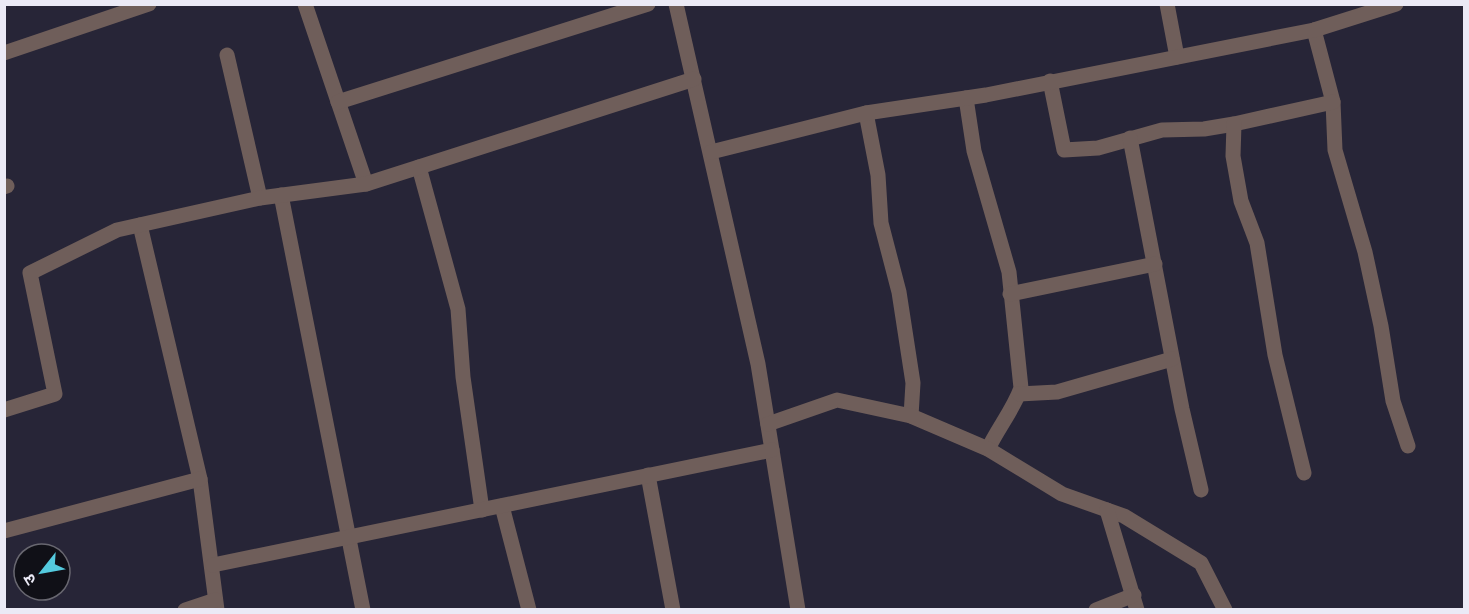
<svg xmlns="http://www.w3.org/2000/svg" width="1469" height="614" viewBox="0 0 1469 614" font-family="Barlow,'Noto Sans Devanagari',sans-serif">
<rect width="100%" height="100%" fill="#272537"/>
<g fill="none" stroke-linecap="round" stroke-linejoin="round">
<g stroke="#6f5e5a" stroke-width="15">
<polyline points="305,4 366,184"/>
<polyline points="676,4 758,364 798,610"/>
<polyline points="1167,4 1177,57"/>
<polyline points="1314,30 1333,102 1335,150 1365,252 1381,326 1393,401 1408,446"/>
<polyline points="4,53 149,4"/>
<polyline points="227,55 260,198"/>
<polyline points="1050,81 1064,150 1098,148 1162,130 1204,129 1234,124 1333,102"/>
<path d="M 966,98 L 974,151 L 1009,272 L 1021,388 C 1013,410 998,428 988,449"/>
<polyline points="338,102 648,4"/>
<polyline points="866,113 878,175 881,223 899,292 913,383 911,416"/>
<polyline points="1234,124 1233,156 1241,201 1257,243 1275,355 1304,473"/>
<polyline points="1130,138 1182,409 1201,490"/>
<polyline points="711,152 866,113 986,95 1314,30 1396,4"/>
<polyline points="419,167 458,309 463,377 482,510"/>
<polyline points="4,187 7,186"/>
<polyline points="281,195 363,610"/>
<polyline points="140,225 200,479 217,610"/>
<polyline points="1010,294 1155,264"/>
<polyline points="1019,394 1057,392 1172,359"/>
<polyline points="4,410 55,394 30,273 117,230 260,198 366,184 694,79"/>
<polyline points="768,424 837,400 911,416 988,449 1062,494 1124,516 1201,563 1225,610"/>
<polyline points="648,475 673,610"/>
<polyline points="502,506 529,610"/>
<polyline points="1107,510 1137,610"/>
<polyline points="4,531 200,479"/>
<polyline points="213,565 772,450"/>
<polyline points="185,610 215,600"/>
<polyline points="1096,610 1134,595"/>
</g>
</g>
<rect width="1469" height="614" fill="none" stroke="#ebeaf6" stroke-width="12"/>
<g transform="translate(42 572) rotate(239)"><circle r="28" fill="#101017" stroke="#686770" stroke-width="1.5"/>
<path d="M0-4.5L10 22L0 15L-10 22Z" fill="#54cade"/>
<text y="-9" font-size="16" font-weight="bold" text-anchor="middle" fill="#ebeaf6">उ</text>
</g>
</svg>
